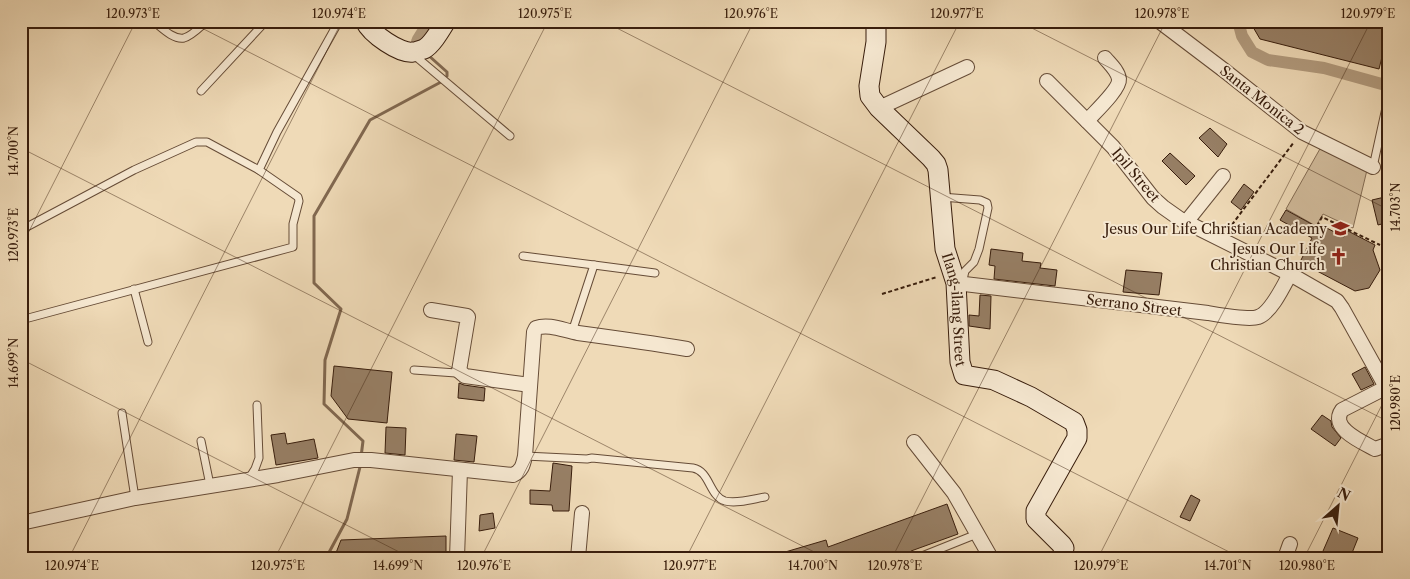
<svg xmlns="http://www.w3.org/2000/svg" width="1410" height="579" viewBox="0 0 1410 579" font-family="'Libre Caslon Text',serif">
<rect width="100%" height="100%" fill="#efdab7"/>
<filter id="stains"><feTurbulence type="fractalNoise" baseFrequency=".004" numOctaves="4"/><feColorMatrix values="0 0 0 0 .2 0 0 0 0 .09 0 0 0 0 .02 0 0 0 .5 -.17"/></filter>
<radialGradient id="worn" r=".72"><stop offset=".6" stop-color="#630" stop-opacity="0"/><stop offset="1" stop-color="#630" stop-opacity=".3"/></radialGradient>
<polygon fill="#d0ba9a" stroke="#846c53" points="1321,147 1367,170 1353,228 1323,214 1316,226 1286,209"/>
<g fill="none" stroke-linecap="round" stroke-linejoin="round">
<g stroke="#816850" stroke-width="3">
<polyline points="428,55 447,72 447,76"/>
<polyline points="361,457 363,441 324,404 325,360 341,309 314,283 314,216 370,120 441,82"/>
<polyline points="326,558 347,519 361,463"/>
</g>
<polyline stroke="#b19a7d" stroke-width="12" points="1238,21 1242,36 1252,52 1268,60 1324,68 1389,86"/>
<polyline stroke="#b19a7d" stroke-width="20" points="421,42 434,21"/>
</g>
<g fill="#977f65" stroke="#381d0c">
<polygon points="1254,21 1389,21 1389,29 1379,69 1260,39 1253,27"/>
<polygon points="1210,128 1227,144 1218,157 1199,138"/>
<polygon points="1170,153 1195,176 1186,185 1162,161"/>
<polygon points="1244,184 1254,192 1241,210 1231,202"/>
<polygon points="1389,196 1389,222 1378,225 1372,200"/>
<polygon points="1286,210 1317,227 1319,224 1344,237 1348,231 1375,245 1373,250 1380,270 1369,288 1355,291 1300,262 1312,238 1280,220"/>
<polygon points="991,249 1023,253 1022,261 1041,263 1040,268 1057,270 1055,286 994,279 995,266 989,265"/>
<polygon points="1126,270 1162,273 1159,295 1123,292"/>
<polygon points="980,295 991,296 990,329 969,326 969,315 979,316"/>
<polygon points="334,366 392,372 387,423 348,419 331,396"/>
<polygon points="1365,367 1374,384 1361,390 1352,374"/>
<polygon points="459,383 464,385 485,388 484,401 458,398"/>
<polygon points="1322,415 1331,421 1332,427 1341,438 1335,446 1311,429"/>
<polygon points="386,427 406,428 405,455 385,453"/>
<polygon points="285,433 287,444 314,439 318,458 276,465 271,435"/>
<polygon points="456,434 477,436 474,462 454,460"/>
<polygon points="553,463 572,466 569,511 553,511 552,505 530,504 530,490 550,491"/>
<polygon points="1191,495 1200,500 1190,521 1180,517"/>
<polygon points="947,504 958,534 911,551 913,555 912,558 776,558 775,555 826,540 828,547"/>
<polygon points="493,513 495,528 479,531 480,515"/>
<polygon points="1333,528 1358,538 1350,558 1320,558"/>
<polygon points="446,536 446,558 334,558 341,540"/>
</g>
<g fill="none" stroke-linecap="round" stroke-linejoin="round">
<defs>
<g id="lane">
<path d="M 153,21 C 161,27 173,40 184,38 C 192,36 201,26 207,21"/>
<polyline points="414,55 510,136"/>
<polyline points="201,91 266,21"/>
<polyline points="1373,167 1389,94"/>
<polyline points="941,197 980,200 987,203 988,208 979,249 974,262 965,271 962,284"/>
<polyline points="21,230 134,170 196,142 207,142 259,170"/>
<polyline points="523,256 594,265 572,332"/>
<polyline points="594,265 655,273"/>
<polyline points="134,289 148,342"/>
<polyline points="21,320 293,247 293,224 299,201 298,197 259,170 277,132 339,21"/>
<polyline points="414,370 456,373 459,371"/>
<polyline points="122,413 135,498"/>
<polyline points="201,441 210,485"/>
<path d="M 525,456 L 587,459 L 592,458 L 693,468 C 710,471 709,496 725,501 C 737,504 753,499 765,497"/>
<polyline points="248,480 255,469 259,458 257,405"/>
<polyline points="917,558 977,534"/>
</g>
<g id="street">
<polyline points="1159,21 1225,71 1302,132 1373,167"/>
<polyline points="1047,81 1113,147 1153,198 1163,207 1180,219 1290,274 1337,301 1342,308 1386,387"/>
<polyline points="879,108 967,67"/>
<path d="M 1087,121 C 1094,113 1120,89 1119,79 C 1118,71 1110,64 1105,58"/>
<polyline points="1187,221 1223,176"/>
<path d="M 956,283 L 1208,313 C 1218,315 1250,320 1258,317 C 1271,313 1284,285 1290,274"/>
<polyline points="431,310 467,316 468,317 459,371 465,376 530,385"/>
<path d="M 1389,386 L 1342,410 C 1329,428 1362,442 1375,449 L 1389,444"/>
<polyline points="914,442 954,493 991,558"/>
<path d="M 21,523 L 135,498 L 278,475 L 354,460 L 371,460 L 513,475 C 522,471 523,465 525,456 L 534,332 L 536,328 C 549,323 565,331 578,333 C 615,338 651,343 687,349"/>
<polyline points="457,558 460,470"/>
<polyline points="578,558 582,513"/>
<polyline points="1285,558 1290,544"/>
<polyline points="1387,558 1389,554"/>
</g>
<g id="secondary">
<path d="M 365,21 C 371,34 400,54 413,52 C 416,52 421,50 424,49 C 432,45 441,29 446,21"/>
<path id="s1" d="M 876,21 L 876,42 L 869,86 L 870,96 L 879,108 L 931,158 L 936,164 L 938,170 L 945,249 L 956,283 L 960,362 L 964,375 L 994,380 L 1031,397 L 1074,422 L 1077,430 L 1077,438 L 1036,511 L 1036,519 L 1062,545 L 1064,548 L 1062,558"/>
</g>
</defs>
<use href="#lane" stroke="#664c37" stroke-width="9"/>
<use href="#street" stroke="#664c37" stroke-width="16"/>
<use href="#secondary" stroke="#381d0c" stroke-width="21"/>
<g stroke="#381d0c" stroke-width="2" stroke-dasharray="4 2.5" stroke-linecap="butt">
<polyline points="1317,226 1322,217 1380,245"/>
<polyline points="1228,230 1294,142"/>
<polyline points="882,294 937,277"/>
</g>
<use href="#lane" stroke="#f5e7d0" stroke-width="7"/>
<use href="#street" stroke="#f5e7d0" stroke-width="14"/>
<use href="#secondary" stroke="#f5e7d0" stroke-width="19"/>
</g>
<path fill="none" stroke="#381d0c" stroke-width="1" stroke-opacity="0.45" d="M 188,21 L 1241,558M 603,21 L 1389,422M 1018,21 L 1389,210M 21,148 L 826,558M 21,247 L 136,21M 21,359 L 411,558M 69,558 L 342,21M 275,558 L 548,21M 481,558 L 754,21M 686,558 L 960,21M 892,558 L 1166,21M 1098,558 L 1371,21M 1304,558 L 1389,391"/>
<defs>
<symbol id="school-bare" viewBox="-9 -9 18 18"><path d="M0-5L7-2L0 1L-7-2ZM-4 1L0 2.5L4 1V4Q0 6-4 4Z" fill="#8f2418" stroke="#f5e7d0" stroke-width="2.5" paint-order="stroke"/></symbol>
<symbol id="church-bare" viewBox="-9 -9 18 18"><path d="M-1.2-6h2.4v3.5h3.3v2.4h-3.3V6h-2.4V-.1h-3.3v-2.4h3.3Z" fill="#8f2418" stroke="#f5e7d0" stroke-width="2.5" paint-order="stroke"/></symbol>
</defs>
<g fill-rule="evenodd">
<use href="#school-bare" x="1328" y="216" width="25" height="25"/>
<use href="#church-bare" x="1326" y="244" width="25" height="25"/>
</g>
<g text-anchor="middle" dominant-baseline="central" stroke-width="4" stroke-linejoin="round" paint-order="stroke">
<g font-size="14" fill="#381d0c" stroke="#f5e7d0">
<text transform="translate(1262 100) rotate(38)">Santa Monica 2</text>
<text transform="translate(1136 175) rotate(50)">Ipil Street</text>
<text transform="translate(1134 305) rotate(7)">Serrano Street</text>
<text stroke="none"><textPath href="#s1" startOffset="318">Ilang-ilang Street</textPath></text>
</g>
<g font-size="14" fill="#381d0c" stroke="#f5e7d0" text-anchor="end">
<text x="1327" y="229">Jesus Our Life Christian Academy</text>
<text x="1325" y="249">Jesus Our Life<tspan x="1325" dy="16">Christian Church</tspan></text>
</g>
</g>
<rect width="1410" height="579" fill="none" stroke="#efdab7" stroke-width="55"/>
<g transform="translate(1338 506) rotate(27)" stroke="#f5e7d0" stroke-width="4" paint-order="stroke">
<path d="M0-4L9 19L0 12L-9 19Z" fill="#381d0c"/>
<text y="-8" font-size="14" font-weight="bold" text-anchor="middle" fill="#381d0c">N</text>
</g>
<rect x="28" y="28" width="1354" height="524" fill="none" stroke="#381d0c" stroke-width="2"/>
<g font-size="12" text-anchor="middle" fill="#381d0c">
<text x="133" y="18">120.973°E</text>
<text x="339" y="18">120.974°E</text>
<text x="545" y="18">120.975°E</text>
<text x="751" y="18">120.976°E</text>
<text x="957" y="18">120.977°E</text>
<text x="1162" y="18">120.978°E</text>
<text x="1368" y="18">120.979°E</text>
<text transform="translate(14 151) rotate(-90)" y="4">14.700°N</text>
<text transform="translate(1396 207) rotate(-90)" y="4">14.703°N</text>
<text transform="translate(14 235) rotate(-90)" y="4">120.973°E</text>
<text transform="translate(14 363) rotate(-90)" y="4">14.699°N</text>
<text transform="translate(1396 403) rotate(-90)" y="4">120.980°E</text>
<text x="72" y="570">120.974°E</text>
<text x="278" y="570">120.975°E</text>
<text x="398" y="570">14.699°N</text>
<text x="484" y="570">120.976°E</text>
<text x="690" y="570">120.977°E</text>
<text x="813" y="570">14.700°N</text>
<text x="895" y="570">120.978°E</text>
<text x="1101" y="570">120.979°E</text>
<text x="1228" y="570">14.701°N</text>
<text x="1307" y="570">120.980°E</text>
</g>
<rect width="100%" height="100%" filter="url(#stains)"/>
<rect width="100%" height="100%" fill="url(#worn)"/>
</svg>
